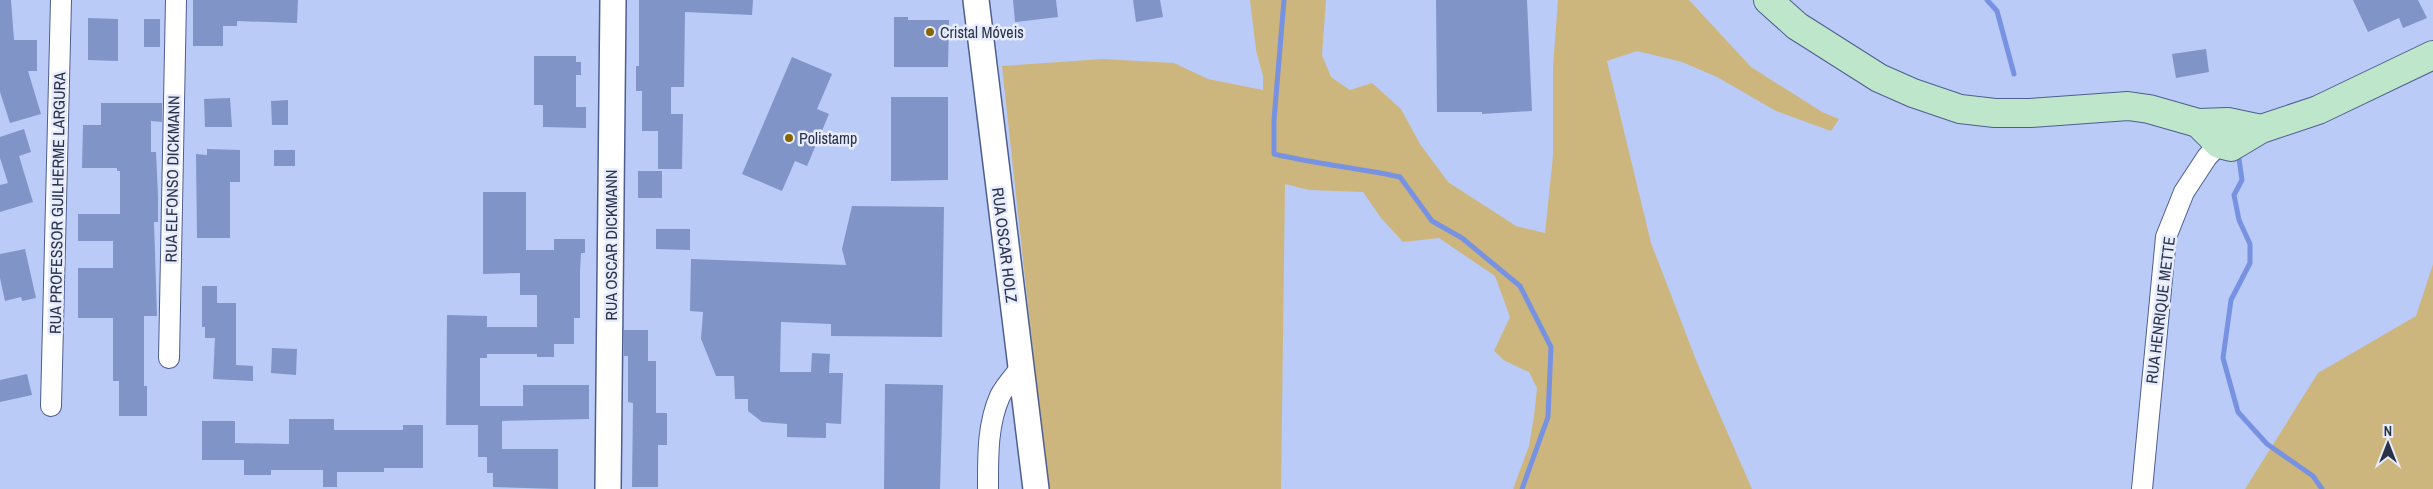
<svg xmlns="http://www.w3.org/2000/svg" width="2433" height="489" viewBox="0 0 2433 489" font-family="'Archivo Narrow',sans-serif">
<rect width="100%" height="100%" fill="#bacbf7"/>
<g fill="#cdb67d">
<polygon points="1250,0 1326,0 1322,55 1331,77 1350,90 1372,83 1401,109 1420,144 1448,182 1516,226 1545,233 1553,156 1553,67 1558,0 1689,0 1751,67 1822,112 1839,119 1831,131 1776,111 1717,77 1682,62 1637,51 1607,61 1651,243 1698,365 1752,489 1513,489 1529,446 1534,416 1537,388 1529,372 1505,361 1494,351 1510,317 1495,276 1439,238 1403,242 1381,218 1363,192 1309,190 1285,184 1281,489 1048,489 1002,66 1103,59 1174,63 1208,79 1263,90 1263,76 1256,50"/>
<polygon points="2433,264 2433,489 2245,489 2318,373 2416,316"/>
</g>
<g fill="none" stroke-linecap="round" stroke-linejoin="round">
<g stroke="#7892e2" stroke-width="5">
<path d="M 1284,0 L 1274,120 L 1274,154 C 1316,164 1358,168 1400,177 L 1432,221 L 1462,238 L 1520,286 L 1551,347 L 1548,417 L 1522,489"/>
<polyline points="1987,0 1997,11 2014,74"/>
<polyline points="2239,159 2242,180 2234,195 2239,220 2250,244 2250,263 2231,300 2223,358 2238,412 2267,444 2313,476 2322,489"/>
</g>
</g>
<g fill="#8194c8">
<polygon points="0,0 11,0 14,40 37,40 37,71 28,71 41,114 10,123 0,92"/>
<polygon points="193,0 298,0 297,23 237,21 237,26 223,26 223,46 193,46"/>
<polygon points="639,0 753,0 752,15 685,12 684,87 671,87 671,114 683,114 682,169 658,169 658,131 642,131 642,91 636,91 636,66 639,66"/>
<polygon points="1013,0 1056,0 1058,17 1015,22"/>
<polygon points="1133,0 1160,0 1163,17 1136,22"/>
<polygon points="1436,0 1527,0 1532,111 1482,114 1482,112 1437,112"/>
<polygon points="2353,0 2418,0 2427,18 2403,28 2399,18 2368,32"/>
<polygon points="894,17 908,17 908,20 949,20 948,67 894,67"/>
<polygon points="88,18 118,19 118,61 88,60"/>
<rect x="144" y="19" width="16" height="28"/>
<polygon points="2206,49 2209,72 2176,78 2172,54"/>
<polygon points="534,56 576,56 576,62 581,62 581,75 576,75 576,107 586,107 586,128 543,127 543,105 534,105"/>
<polygon points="792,57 832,74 817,109 829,114 807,166 795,161 782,191 742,174"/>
<polygon points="891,97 948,97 948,180 891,181"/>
<polygon points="230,98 232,127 205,127 204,99"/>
<polygon points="288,100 288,125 272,125 271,101"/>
<polygon points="101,103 162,103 162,122 151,121 151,152 156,152 158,196 158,222 154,222 157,316 144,316 144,386 147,386 147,416 119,416 119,381 113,381 113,318 78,318 78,268 113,268 113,241 78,241 78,214 120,214 120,171 117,171 117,168 82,168 83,125 101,125"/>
<polygon points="24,129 31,152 19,156 33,202 0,212 0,185 8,183 0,158 0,137"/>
<polygon points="207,149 240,150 240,182 230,182 230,238 197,238 196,154 207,155"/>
<rect x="274" y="150" width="21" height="16"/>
<rect x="638" y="171" width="24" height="27"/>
<polygon points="483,192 526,192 526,250 554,250 554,239 585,239 585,253 581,253 580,272 580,318 574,318 574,344 554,344 554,357 537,357 537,354 487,354 487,358 480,358 480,406 523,406 523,385 589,385 589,419 502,421 502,449 558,449 558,489 493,487 493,473 487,473 487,457 478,457 478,425 446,425 447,315 487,316 487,327 537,327 537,295 520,295 520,273 483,274"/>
<polygon points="852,206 944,207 942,337 831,336 831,324 781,322 780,372 811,372 812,353 830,354 829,373 843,373 841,424 826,423 826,438 787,437 787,424 762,422 748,411 748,399 735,399 734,376 716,376 701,339 703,312 690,311 691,259 846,265 842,249"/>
<polygon points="656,229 690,229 690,250 656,249"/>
<polygon points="25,249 36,298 22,301 21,297 5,301 0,278 0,254"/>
<polygon points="202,286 217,286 217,303 236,303 236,365 253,366 253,381 213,379 215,338 205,338 205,327 202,327"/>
<polygon points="624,330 648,330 648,361 656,361 656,413 667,413 667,445 658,445 658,487 632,487 633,403 628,402 628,356 624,356"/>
<polygon points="272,348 297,349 296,375 271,373"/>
<polygon points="27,374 32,395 0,402 0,380"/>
<polygon points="885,384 943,385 940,489 884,489"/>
<polygon points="289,419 334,419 334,430 403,430 403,425 423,425 423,468 384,468 384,472 337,472 337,487 323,487 323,470 271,470 271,475 244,475 244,460 202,460 202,421 235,421 235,443 289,444"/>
</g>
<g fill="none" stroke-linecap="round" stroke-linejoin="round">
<defs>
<g id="minor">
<polyline points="169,358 176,0"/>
<polyline points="51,406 61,0"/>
<path d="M 988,489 C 988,458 987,425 1000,396 C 1005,386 1014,377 1021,367"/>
<polyline points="2142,489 2166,237 2184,192 2207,157 2219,144"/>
</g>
<g id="tertiary">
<polyline points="976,0 1036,489"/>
<polyline points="608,489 613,0"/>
</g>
<g id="secondary">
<polyline points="1768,0 1797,26 1879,78 1913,93 1960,109 1995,113 2030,113 2128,106 2149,109 2198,123 2228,122 2261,129"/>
<polyline points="2198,123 2219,144 2231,147 2261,129 2318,110 2433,55"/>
</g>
</defs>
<use href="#minor" stroke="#4e5e8f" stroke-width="22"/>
<use href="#tertiary" stroke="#4e5e8f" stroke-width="28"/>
<use href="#secondary" stroke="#4e5e8f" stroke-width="30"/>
<use href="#minor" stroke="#fff" stroke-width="20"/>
<use href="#tertiary" stroke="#fff" stroke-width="25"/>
<use href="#secondary" stroke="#bee6cb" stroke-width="28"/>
</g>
<g fill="#846700" stroke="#e6ecfd" stroke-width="2">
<circle cx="930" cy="32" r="5"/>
<circle cx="789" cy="138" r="5"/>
</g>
<g text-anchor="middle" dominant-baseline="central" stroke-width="5" stroke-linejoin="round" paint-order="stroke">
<g font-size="16" fill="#2a3248" stroke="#e6ecfd" text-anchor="start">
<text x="940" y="32">Cristal Móveis</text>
<text x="799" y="138">Polistamp</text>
</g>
<g font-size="16" fill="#2a3248" stroke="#e6ecfd">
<text transform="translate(172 179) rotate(-89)">RUA ELFONSO DICKMANN</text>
<text transform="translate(57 203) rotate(-89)">RUA PROFESSOR GUILHERME LARGURA</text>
<text transform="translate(611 245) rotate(-90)">RUA OSCAR DICKMANN</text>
<text transform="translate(1005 245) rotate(83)">RUA OSCAR HOLZ</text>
<text transform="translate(2160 310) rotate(-83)">RUA HENRIQUE METTE</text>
</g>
</g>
<g transform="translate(2388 444)" stroke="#e6ecfd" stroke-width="4" paint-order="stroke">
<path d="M0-4L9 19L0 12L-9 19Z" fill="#2a3248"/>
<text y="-8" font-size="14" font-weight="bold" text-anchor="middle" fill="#2a3248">N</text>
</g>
</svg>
